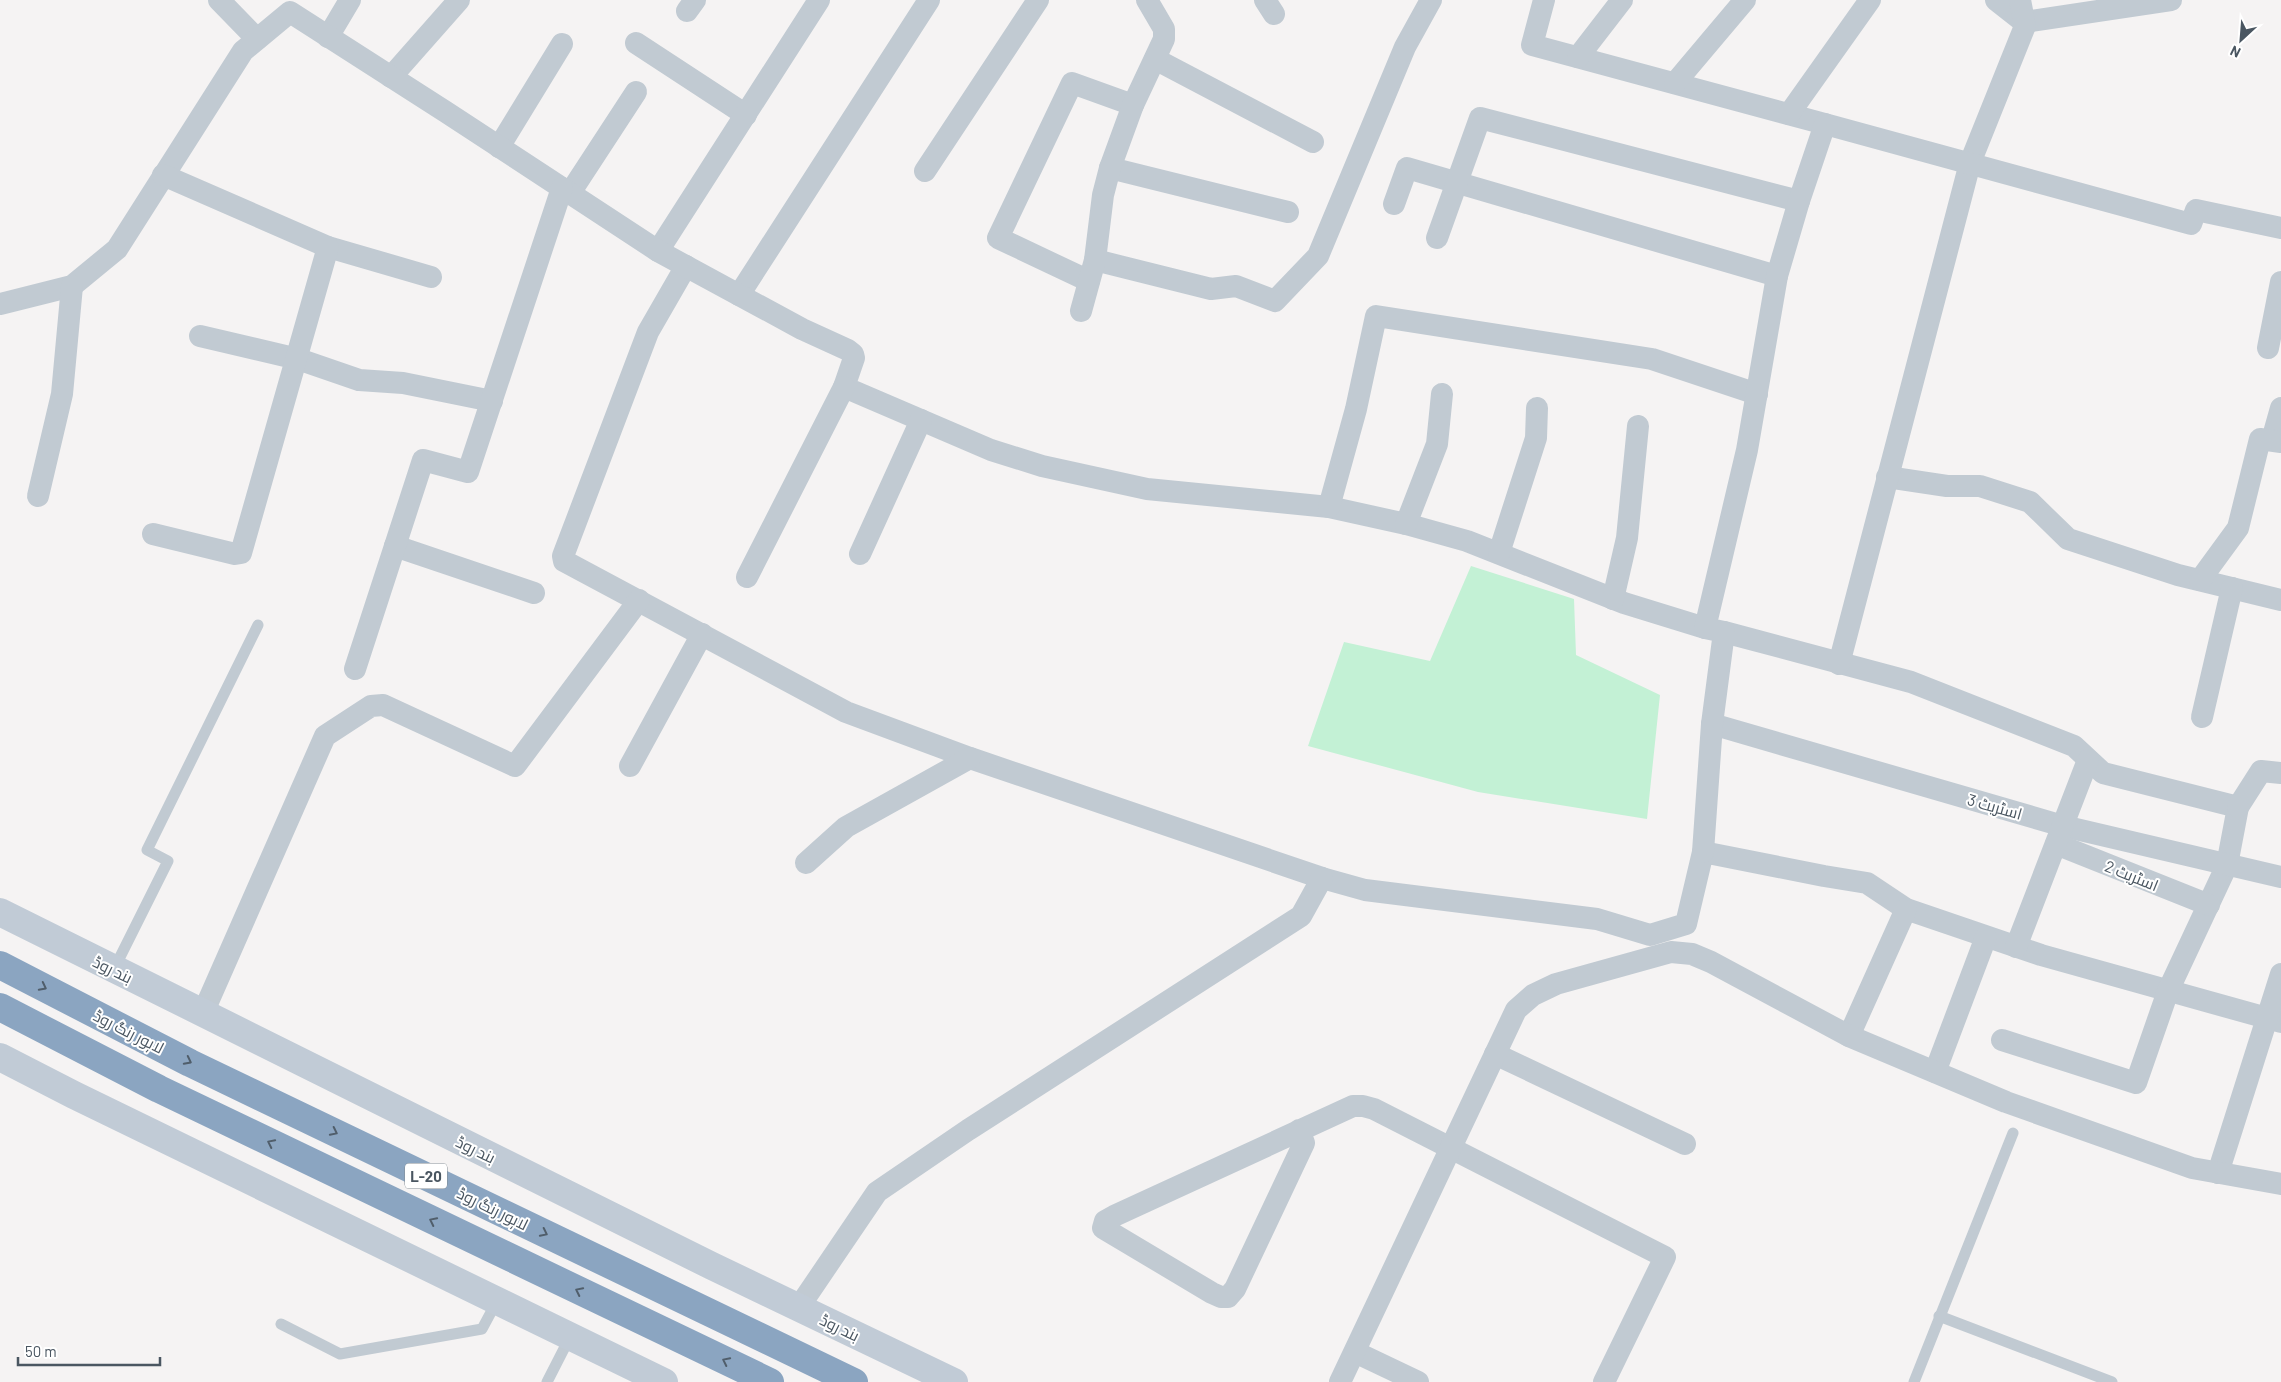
<svg xmlns="http://www.w3.org/2000/svg" width="2281" height="1382" viewBox="0 0 2281 1382" font-family="Barlow,Cairo,sans-serif">
<rect width="100%" height="100%" fill="#f5f3f3"/>
<polygon fill="#c3f1d5" points="1471,566 1574,599 1576,655 1660,695 1647,819 1478,792 1308,746 1344,642 1430,661"/>
<g fill="none" stroke-linecap="round" stroke-linejoin="round">
<g stroke="#c1cad2" stroke-width="11">
<polyline points="114,969 168,861 147,850 258,625"/>
<polyline points="1939,1316 2112,1382"/>
<polyline points="281,1324 340,1354 482,1329 497,1301"/>
<polyline points="547,1382 570,1337"/>
<polyline points="1914,1382 2013,1133"/>
</g>
<g stroke="#c1cad2" stroke-width="22">
<polyline points="219,0 257,39"/>
<polyline points="1265,0 1274,14"/>
<polyline points="1544,0 1532,45 1825,124"/>
<polyline points="1996,0 2024,22 2171,0"/>
<polyline points="687,11 695,0"/>
<polyline points="328,37 350,0"/>
<polyline points="636,43 746,115"/>
<polyline points="1578,57 1622,0"/>
<polyline points="1155,59 1313,142"/>
<polyline points="391,77 459,0"/>
<polyline points="1675,83 1745,0"/>
<polyline points="1789,114 1870,0"/>
<polyline points="499,147 562,44"/>
<polyline points="1110,168 1288,212"/>
<polyline points="925,171 1038,0"/>
<polyline points="570,193 636,92"/>
<polyline points="1394,204 1407,168 1777,276"/>
<polyline points="1437,238 1480,118 1799,201"/>
<polyline points="328,247 431,277"/>
<polyline points="658,251 819,0"/>
<polyline points="1095,260 1211,289 1236,286 1275,301 1318,256 1405,47 1431,0"/>
<polyline points="686,266 648,332 563,556 564,561 846,712 970,758 1322,878 1365,890 1597,919 1650,935 1686,924 1703,852 1824,876 1867,883 1906,909 2041,955 2281,1022"/>
<polyline points="1089,281 998,238 1072,83 1133,105"/>
<polyline points="739,295 929,0"/>
<polyline points="0,304 72,286 117,249 243,51 290,12 446,112 658,251 802,329 848,350 853,354 854,358 844,387 991,450 1042,466 1147,489 1329,507 1406,524 1467,541 1624,603 1705,628"/>
<polyline points="1081,311 1095,260 1103,195 1110,168 1133,105 1164,39 1164,29 1147,0"/>
<polyline points="200,336 298,359 359,380 403,383 492,401"/>
<polyline points="2268,348 2281,282"/>
<polyline points="2272,440 2281,408"/>
<polyline points="1887,477 1947,486 1980,486 2030,502 2068,539 2178,575 2281,600"/>
<polyline points="38,496 62,394 72,286"/>
<polyline points="1329,507 1356,409 1376,316 1652,359 1757,394"/>
<polyline points="1406,524 1437,444 1442,394"/>
<polyline points="153,534 235,554 241,553 328,247 163,175"/>
<polyline points="395,546 534,593"/>
<polyline points="1499,553 1536,438 1537,408"/>
<polyline points="860,554 921,420"/>
<polyline points="747,577 844,387"/>
<polyline points="2200,580 2238,528 2260,439 2281,442"/>
<polyline points="1613,599 1627,538 1638,426"/>
<polyline points="1724,632 1911,682 2074,746 2103,773 2238,807 2227,865 2168,991 2136,1083 2002,1040"/>
<polyline points="1839,664 1970,163 2025,26 2020,0"/>
<polyline points="355,669 423,460 468,472 562,188"/>
<polyline points="2202,717 2232,588"/>
<polyline points="1712,724 2063,826 2281,877"/>
<polyline points="630,766 702,634"/>
<polyline points="2238,807 2261,771 2281,773"/>
<polyline points="2056,844 2209,905"/>
<polyline points="1703,852 1712,724 1724,632 1705,628 1747,450 1777,276 1799,201 1825,124 2191,224 2196,210 2281,228"/>
<polyline points="806,863 846,827 970,758"/>
<polyline points="2016,947 2088,760"/>
<polyline points="203,1013 325,736 371,706 383,705 515,766 639,600"/>
<polyline points="1849,1036 1906,909"/>
<polyline points="1495,1054 1685,1144"/>
<polyline points="1935,1072 1986,937"/>
<polyline points="1299,1130 1304,1143 1235,1289 1228,1297 1221,1297 1212,1293 1103,1228 1105,1221 1114,1216 1353,1106 1363,1106 1374,1109 1665,1257 1604,1382"/>
<polyline points="2218,1173 2281,974"/>
<polyline points="799,1307 877,1192 968,1130 1301,916 1322,878"/>
<polyline points="1355,1352 1418,1382"/>
<polyline points="1340,1382 1516,1010 1533,995 1556,984 1671,952 1692,954 1711,962 1849,1036 2006,1102 2192,1168 2281,1184"/>
</g>
<g stroke="#c1cbd6" stroke-width="28">
<polyline points="0,912 712,1266 954,1382"/>
<polyline points="0,1057 74,1095 664,1382"/>
</g>
<g stroke="#8ba5c1" stroke-width="28">
<polyline points="0,965 190,1063 854,1382"/>
<polyline points="0,1007 159,1089 770,1382"/>
</g>
</g>
<defs><path id="oneway-chevron" d="M-2-3.5L2.5 0L-2 3.5" fill="none" stroke-width="1.6" stroke-linecap="round" stroke-linejoin="round" transform="scale(1.25)"/></defs>
<g stroke="#505e6b">
<use href="#oneway-chevron" transform="translate(43 987) rotate(27)"/>
<use href="#oneway-chevron" transform="translate(188 1061) rotate(27)"/>
<use href="#oneway-chevron" transform="translate(334 1132) rotate(26)"/>
<use href="#oneway-chevron" transform="translate(271 1143) rotate(-154)"/>
<use href="#oneway-chevron" transform="translate(433 1221) rotate(-154)"/>
<use href="#oneway-chevron" transform="translate(544 1233) rotate(26)"/>
<use href="#oneway-chevron" transform="translate(579 1291) rotate(-154)"/>
<use href="#oneway-chevron" transform="translate(726 1361) rotate(-154)"/>
</g>
<g text-anchor="middle" dominant-baseline="central" stroke-width="4" stroke-linejoin="round" paint-order="stroke">
<rect fill="#fff" stroke="#808990" stroke-width="1" x="405" y="1163.5" width="42" height="25" rx="4"/>
<g font-size="15" font-weight="bold" fill="#4a5661">
<text x="426" y="1176">L-20</text>
</g>
<g font-size="16" fill="#4a5661" stroke="#fff">
<text transform="translate(1995 806) rotate(16)">اسٹریٹ 3</text>
<text transform="translate(2132 875) rotate(22)">اسٹریٹ 2</text>
<text transform="translate(113 969) rotate(26)">بند روڈ</text>
<text transform="translate(129 1031) rotate(27)">لاہور رنگ روڈ</text>
<text transform="translate(476 1149) rotate(26)">بند روڈ</text>
<text transform="translate(493 1208) rotate(26)">لاہور رنگ روڈ</text>
<text transform="translate(840 1327) rotate(26)">بند روڈ</text>
</g>
</g>
<g transform="translate(2241 40) rotate(206)" stroke="#ffffff" stroke-width="4" paint-order="stroke">
<path d="M0-4L9 19L0 12L-9 19Z" fill="#4a5661"/>
<text y="-8" font-size="14" font-weight="bold" text-anchor="middle" fill="#4a5661">N</text>
</g>
<path d="M18 1357v8h142v-8" fill="none" stroke="#4a5661" stroke-width="2.5"/>
<text x="25" y="1357" font-size="15" fill="#4a5661" stroke="#ffffff" stroke-width="4" paint-order="stroke">50 m</text>
</svg>
